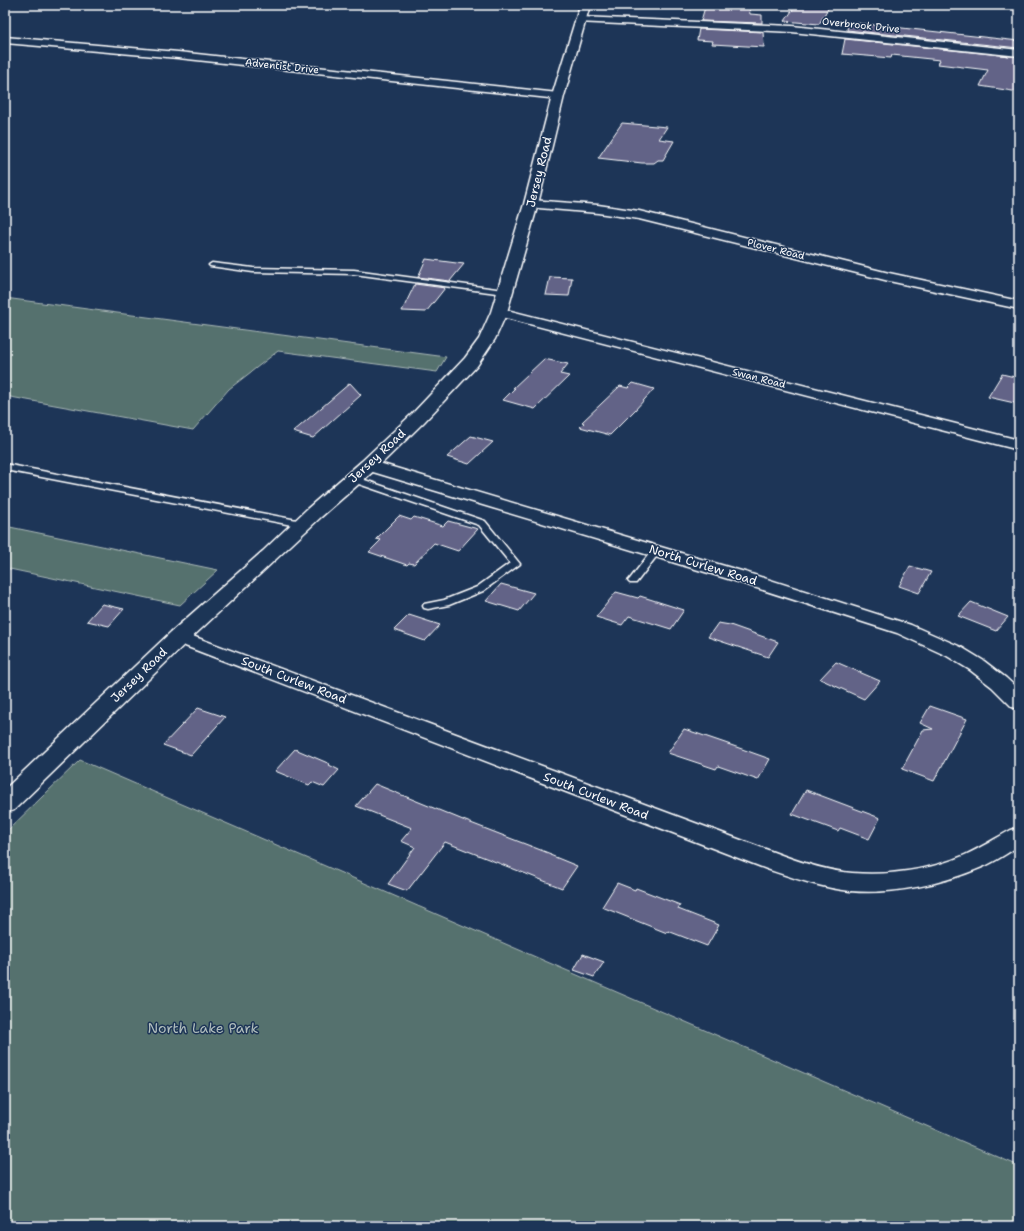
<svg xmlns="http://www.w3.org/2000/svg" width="1024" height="1231" viewBox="0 0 1024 1231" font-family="'Shantell Sans',sans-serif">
<rect width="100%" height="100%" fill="#1d3557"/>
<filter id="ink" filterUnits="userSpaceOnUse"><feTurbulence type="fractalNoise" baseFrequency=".025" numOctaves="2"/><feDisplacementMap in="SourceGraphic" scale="8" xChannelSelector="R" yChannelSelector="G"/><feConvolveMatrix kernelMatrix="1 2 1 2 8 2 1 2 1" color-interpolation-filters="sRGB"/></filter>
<g filter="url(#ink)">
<g fill="#55716e" stroke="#aab8b6">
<polygon points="5,298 446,357 437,372 278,351 229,389 193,430 5,396"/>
<polygon points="5,526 218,570 180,605 5,568"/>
<polygon points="80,760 1019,1166 1019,1226 5,1226 5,833"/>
</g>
<g fill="#626387" stroke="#fff">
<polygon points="796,5 830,5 819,24 785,21"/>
<polygon points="705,7 749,8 750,14 762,15 762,23 701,21"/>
<polygon points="848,22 1019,41 1019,48 847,30"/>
<polygon points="699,29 763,32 764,47 712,44 713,41 697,40"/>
<polygon points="845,39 1019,57 1019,92 980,86 988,70 938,64 940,60 892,55 891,58 842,54"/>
<polygon points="622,123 667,127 659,139 674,141 663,160 658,160 654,163 642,163 598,158"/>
<polygon points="426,259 464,264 450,281 418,277"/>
<polygon points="550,277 572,278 569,296 546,295"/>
<polygon points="415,284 445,288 426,312 402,311"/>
<polygon points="544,359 568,364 560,374 569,376 535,409 503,400 515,388 513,388"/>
<polygon points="1002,374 1019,378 1019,404 988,397"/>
<polygon points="350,383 361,395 313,438 293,432"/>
<polygon points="633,383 654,389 635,410 610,435 580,427 584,423 582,422 620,386 628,388"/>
<polygon points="471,436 493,442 469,464 447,457"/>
<polygon points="399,516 411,520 414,517 443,526 448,521 478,529 458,551 434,543 414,564 409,563 407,565 369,552 381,540 376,539"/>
<polygon points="910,566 931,572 919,593 899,586"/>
<polygon points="501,584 534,593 519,611 486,601"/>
<polygon points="616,592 638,598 640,596 684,610 671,629 629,616 622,625 596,617"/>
<polygon points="971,602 1008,617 996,631 958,616"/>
<polygon points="102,604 124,609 109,626 87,621"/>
<polygon points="409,615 440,625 425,641 394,630"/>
<polygon points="718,623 730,625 778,642 768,657 708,637"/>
<polygon points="836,662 880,681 864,699 820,679"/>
<polygon points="930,706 967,719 934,781 902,769 923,730 933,729 920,723"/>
<polygon points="198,708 225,717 191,755 163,745"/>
<polygon points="684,729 725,743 770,759 758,780 718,766 716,769 668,753"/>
<polygon points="295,749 330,764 329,765 339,770 324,787 312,782 309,785 275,771"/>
<polygon points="375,784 463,820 551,854 550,855 577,866 562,888 445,842 407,891 388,884 415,847 401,841 412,828 356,806"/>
<polygon points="806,790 880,818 869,839 840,828 838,831 792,814"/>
<polygon points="617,883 635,890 636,888 680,905 678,909 719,925 707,946 668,931 667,933 602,907"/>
<polygon points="583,954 604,962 594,977 574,970"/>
</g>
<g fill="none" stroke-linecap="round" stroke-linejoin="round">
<defs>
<g id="lane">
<polygon points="212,263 253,268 354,270 504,290 508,292 504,294 354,274 253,272 210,266 209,265"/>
<polygon points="5,464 302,521 307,524 302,527 5,470"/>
<polygon points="353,476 485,521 520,564 483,591 449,605 428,609 424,608 423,606 424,604 444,600 477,587 510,563 479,525 350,481 349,479 350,477"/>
<polygon points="656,548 661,551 659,553 636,583 630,583 628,581 630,579 653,549"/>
</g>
<g id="street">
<polygon points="580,17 792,26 1019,50 1019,56 792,32 577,22 575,20 577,18"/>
<polygon points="5,37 178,52 558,93 563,96 558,99 178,58 5,43"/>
<polygon points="531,200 598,205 639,211 889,273 1019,301 1019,309 889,281 639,219 598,213 527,207 525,204 527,201"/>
<polygon points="499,308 1019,440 1019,450 494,315 492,312 494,309"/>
<polygon points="369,460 748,573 911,625 961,647 984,661 1006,678 1019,690 1019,709 1012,707 992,687 970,670 947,656 897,633 735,581 363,469 361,465 363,461"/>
<path d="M 179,631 L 784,856 C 806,864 828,871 852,873 C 889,876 931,870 965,855 C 981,848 996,838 1011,830 L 1019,828 L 1019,846 C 1007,853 995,862 982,867 C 942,884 893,895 850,891 C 822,888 794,878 767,869 L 172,641 L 169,637 L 172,633 Z"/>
</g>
<polygon id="secondary" points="580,5 590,5 564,96 538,204 507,312 495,339 477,366 424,422 376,469 321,517 187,642 14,810 5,813 5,789 171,632 263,551 307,509 362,461 412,414 465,358 479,339 491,312 524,204 552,96"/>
</defs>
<use href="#lane" stroke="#fff" stroke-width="3"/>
<use href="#street" stroke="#fff" stroke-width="3"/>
<use href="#secondary" stroke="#fff" stroke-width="3"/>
<use href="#lane" fill="#1d3557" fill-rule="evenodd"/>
<use href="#street" fill="#1d3557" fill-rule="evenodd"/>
<use href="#secondary" fill="#1d3557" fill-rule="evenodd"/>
</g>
</g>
<g text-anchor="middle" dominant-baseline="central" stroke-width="3" stroke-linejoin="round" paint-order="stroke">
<g font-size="10" fill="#fff" stroke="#1d3557">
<text transform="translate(861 25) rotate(6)">Overbrook Drive</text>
<text transform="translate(282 66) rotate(6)">Adventist Drive</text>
<text transform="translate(776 249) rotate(14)">Plover Road</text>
<text transform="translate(759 378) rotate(14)">Swan Road</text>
</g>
<g font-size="12" fill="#fff" stroke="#1d3557">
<text transform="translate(539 172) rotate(-76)">Jersey Road</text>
<text transform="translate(377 456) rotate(-43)">Jersey Road</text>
<text transform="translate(703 565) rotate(17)">North Curlew Road</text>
<text transform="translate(139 675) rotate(-44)">Jersey Road</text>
<text transform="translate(294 680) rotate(21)">South Curlew Road</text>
<text transform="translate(596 796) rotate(21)">South Curlew Road</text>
</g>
<g font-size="14" fill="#b2bfbe" stroke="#1d3557">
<text x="203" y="1028">North Lake Park</text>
</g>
</g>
<rect width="1024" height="1231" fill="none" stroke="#1d3557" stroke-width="20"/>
<rect x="10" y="10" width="1004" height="1211" fill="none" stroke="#fff" stroke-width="1.5" filter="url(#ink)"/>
</svg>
